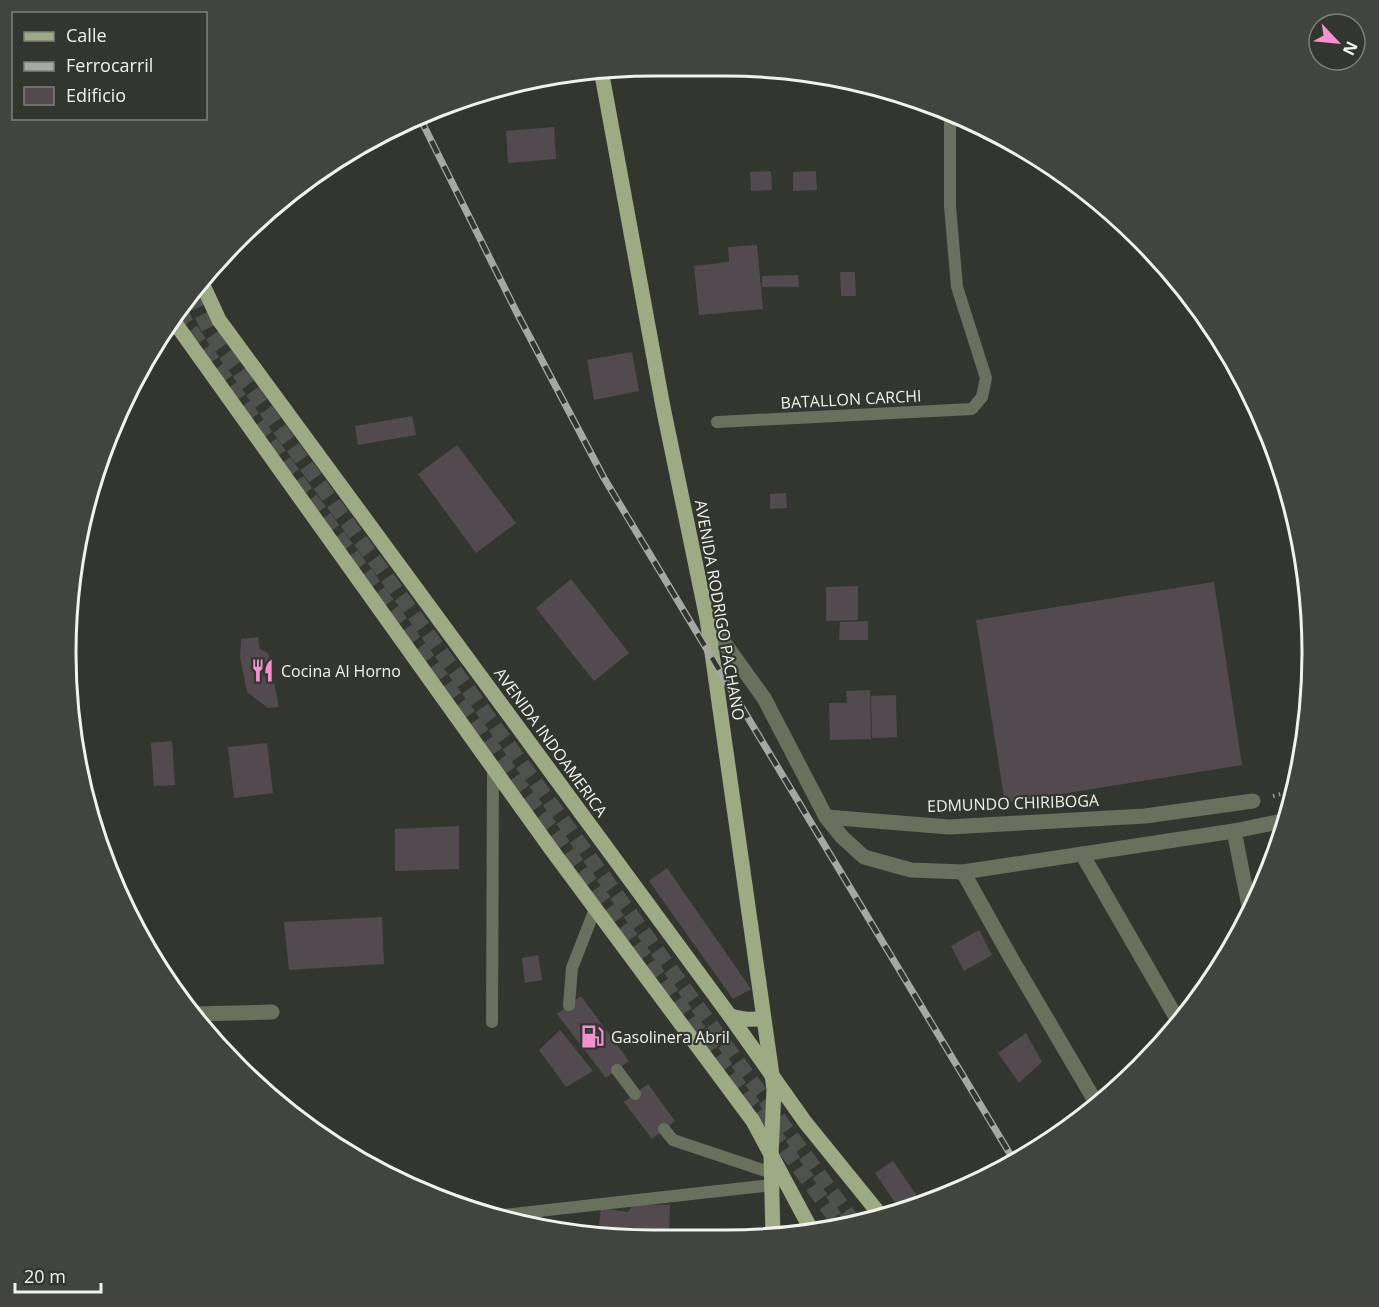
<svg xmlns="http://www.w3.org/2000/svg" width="1379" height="1307" viewBox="0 0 1379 1307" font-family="'Open Sans',sans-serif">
<rect width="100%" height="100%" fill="#33362f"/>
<g fill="#524a4f">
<polygon points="554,127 556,159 508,163 506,131"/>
<polygon points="771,171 772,190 751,191 750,172"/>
<polygon points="816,171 817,190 793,191 793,172"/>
<polygon points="757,245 763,309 699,315 694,266 729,262 728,247"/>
<polygon points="840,272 855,272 856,296 841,296"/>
<polygon points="798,275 799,287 762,287 762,276"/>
<polygon points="632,352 639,391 594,400 587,360"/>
<polygon points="412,416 416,435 358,445 355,426"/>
<polygon points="457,445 516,523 476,553 418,474"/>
<polygon points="786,493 787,508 770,509 770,494"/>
<polygon points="571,579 629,653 594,681 536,608"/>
<polygon points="1214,582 1242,765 1005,803 976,620"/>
<polygon points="858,586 858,620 826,621 826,587"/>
<polygon points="868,621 868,640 839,640 840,622"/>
<polygon points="258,637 260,649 268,653 279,707 268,708 247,692 240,657 241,639"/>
<polygon points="870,690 871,739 830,740 829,703 847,703 846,691"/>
<polygon points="896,695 897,737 872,738 871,696"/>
<polygon points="172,741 175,785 154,786 151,743"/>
<polygon points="267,743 273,793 234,798 228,747"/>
<polygon points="459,826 459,869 395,871 395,829"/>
<polygon points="667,868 751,989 733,999 649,881"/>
<polygon points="382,917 384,964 289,970 284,922"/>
<polygon points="979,930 992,955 964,971 951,946"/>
<polygon points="538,955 542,980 525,983 522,958"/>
<polygon points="581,996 629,1061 606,1078 557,1014"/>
<polygon points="560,1030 593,1071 566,1087 539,1050"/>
<polygon points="1026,1033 1042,1062 1019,1083 998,1053"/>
<polygon points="1159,1045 1159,1046 1144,1062 1141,1056"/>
<polygon points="648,1084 675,1121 652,1139 624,1102"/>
<polygon points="893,1161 924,1206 914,1210 902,1213 875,1173"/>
<polygon points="634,1204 670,1205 669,1234 663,1241 653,1241 604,1236 598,1233 601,1208 628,1212"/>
</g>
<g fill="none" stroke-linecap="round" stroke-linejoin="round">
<g stroke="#4f524c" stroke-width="15" stroke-dasharray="15 8" stroke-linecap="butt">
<polyline points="192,294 211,334 855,1224"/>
<polyline points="180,310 186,323 300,484 842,1227"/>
</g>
<polyline stroke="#9a9c97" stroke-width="4" stroke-dasharray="1.5 4.5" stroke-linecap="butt" points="1273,796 1296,790"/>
<g stroke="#6a705e" stroke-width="12">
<polyline points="717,422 972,409 982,397 986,378 957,287 950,206 950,113"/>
<polyline points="569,1005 572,968 595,909"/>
<polyline points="492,1022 493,768"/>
<polyline points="617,1070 635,1094"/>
<polyline points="664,1129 673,1140 772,1173"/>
<polyline points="494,1216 772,1185"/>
</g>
<g stroke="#6a705e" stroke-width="15">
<polyline points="707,619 764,698 826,817 949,827 1145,816 1253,801"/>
<polyline points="826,817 842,837 864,857 911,870 963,872 1234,831 1288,820"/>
<polyline points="1234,831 1251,916"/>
<polyline points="1082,854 1180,1024"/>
<polyline points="963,872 1011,958 1098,1106"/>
<polyline points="196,1014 272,1012"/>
</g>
<g stroke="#9dab85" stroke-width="15">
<polyline points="602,75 663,407 707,619 713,660 774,1089 771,1156 773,1237"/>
<polyline points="201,281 219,320 730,1016 805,1122 882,1217"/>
<polyline points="173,320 551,849 753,1121 813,1233"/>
<path d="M 730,1016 C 741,1019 752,1021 763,1018"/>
</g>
<defs>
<polyline id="rail" points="419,116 517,313 604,478 1016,1164"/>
</defs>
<use href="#rail" stroke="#a6a8a3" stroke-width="7"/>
<use href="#rail" stroke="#33362f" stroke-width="4.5" stroke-dasharray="14" stroke-linecap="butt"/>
</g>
<defs>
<symbol id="restaurant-bare" viewBox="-9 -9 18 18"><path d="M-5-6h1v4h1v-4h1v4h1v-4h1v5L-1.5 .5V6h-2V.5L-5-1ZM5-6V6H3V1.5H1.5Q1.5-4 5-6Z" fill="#f591d2" stroke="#33362f" stroke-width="2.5" paint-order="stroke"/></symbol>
<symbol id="fuel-bare" viewBox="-9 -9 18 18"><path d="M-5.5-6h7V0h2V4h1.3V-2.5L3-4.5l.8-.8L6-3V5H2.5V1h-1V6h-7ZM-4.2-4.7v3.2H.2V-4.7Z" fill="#f591d2" stroke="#33362f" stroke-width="2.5" paint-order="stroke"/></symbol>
</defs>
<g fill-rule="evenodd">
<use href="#restaurant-bare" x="246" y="654" width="33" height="33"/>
<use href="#fuel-bare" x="576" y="1020" width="33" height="33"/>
</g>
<g text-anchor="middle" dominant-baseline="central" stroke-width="4.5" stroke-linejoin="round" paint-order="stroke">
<g font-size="16" fill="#f0f2ed" stroke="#33362f">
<text transform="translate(851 399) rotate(-3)">BATALLON CARCHI</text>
<text transform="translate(720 610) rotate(80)">AVENIDA RODRIGO PACHANO</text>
<text transform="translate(551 742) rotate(54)">AVENIDA INDOAMERICA</text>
<text transform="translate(1013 803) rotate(-2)">EDMUNDO CHIRIBOGA</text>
</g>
<g font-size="16" fill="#f0f2ed" stroke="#33362f" text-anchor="start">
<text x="281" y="671">Cocina Al Horno</text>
<text x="611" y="1037">Gasolinera Abril</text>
</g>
</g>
<path d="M0 0H1379V1307H0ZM653 76H725A577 577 0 0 1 1302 653V653A577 577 0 0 1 725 1230H653A577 577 0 0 1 76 653V653A577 577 0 0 1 653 76Z" fill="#42453e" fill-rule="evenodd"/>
<path fill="none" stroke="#f0f2ed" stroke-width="3" d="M653 76H725A577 577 0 0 1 1302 653V653A577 577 0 0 1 725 1230H653A577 577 0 0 1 76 653V653A577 577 0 0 1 653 76Z"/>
<rect x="12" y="12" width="195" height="108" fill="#33362f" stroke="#7f817b" stroke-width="1.5"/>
<rect x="24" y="32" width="30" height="9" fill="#9dab85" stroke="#7f817b" stroke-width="1.5"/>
<text x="66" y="42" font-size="18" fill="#f0f2ed">Calle</text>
<rect x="24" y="62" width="30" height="9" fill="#a6a8a3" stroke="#7f817b" stroke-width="1.5"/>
<text x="66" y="72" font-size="18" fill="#f0f2ed">Ferrocarril</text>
<rect x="24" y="87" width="30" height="18" fill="#524a4f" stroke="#7f817b" stroke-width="1.5"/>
<text x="66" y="102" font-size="18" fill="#f0f2ed">Edificio</text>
<g transform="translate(1337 42) rotate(116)"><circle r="28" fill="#33362f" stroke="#7f817b" stroke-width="1.5"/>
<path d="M0-4.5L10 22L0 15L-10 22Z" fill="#f591d2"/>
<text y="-9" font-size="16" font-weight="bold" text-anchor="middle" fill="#f0f2ed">N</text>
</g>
<path d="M15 1283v9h86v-9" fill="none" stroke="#f0f2ed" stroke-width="3"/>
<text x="24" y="1283" font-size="18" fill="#f0f2ed" stroke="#33362f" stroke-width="4.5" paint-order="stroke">20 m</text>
</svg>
